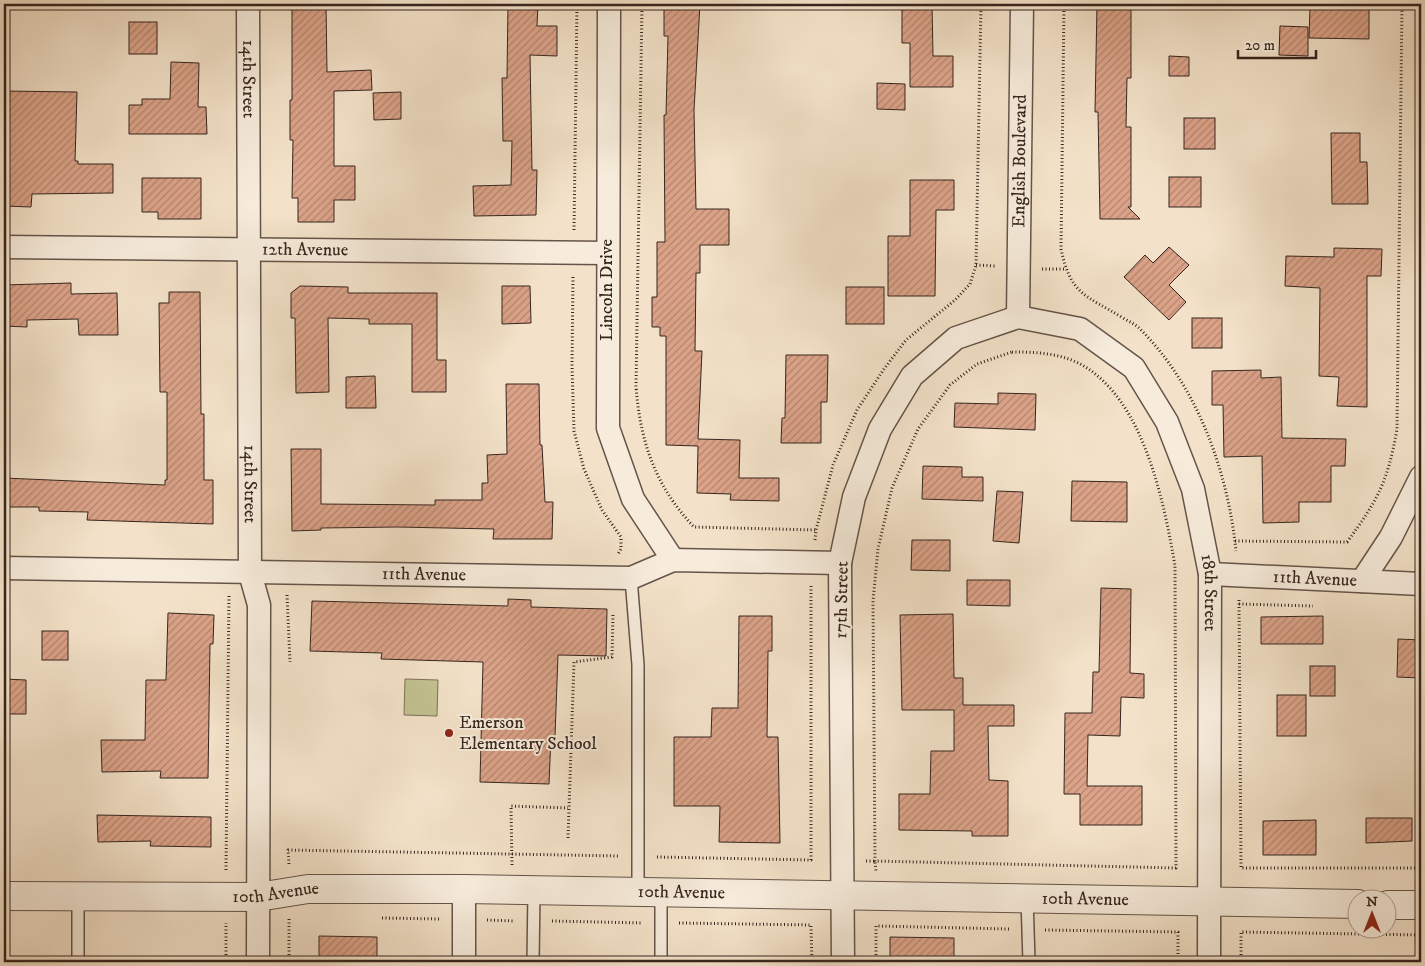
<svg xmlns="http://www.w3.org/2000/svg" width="1425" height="966" viewBox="0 0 1425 966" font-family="'IM FELL DW Pica',serif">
<defs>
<pattern id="building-hatch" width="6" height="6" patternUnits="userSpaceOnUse" patternTransform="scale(1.25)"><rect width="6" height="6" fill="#dca389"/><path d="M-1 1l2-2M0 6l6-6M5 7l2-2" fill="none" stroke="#b3856f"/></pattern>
</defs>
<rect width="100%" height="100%" fill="#f3e2c9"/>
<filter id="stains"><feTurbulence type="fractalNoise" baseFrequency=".004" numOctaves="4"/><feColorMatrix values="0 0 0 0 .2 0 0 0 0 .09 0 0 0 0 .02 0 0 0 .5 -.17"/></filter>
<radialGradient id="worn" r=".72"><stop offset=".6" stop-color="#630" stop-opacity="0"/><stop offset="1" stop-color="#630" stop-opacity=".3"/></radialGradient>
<polygon fill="#c3c191" stroke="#7c7358" points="405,679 438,680 437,716 404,715"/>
<g fill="url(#building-hatch)" stroke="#36251e">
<polygon points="292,4 326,4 327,72 371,70 372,90 334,91 334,166 355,166 355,200 334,200 334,222 298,222 298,198 292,198 293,140 290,140 290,100 292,100"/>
<polygon points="508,4 538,4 537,26 557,26 557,56 530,55 532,170 537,170 536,215 474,216 473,186 511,185 512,141 503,141 502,78 507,78"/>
<polygon points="664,4 700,4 694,110 696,209 729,209 729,245 700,245 700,273 696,273 695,351 702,351 698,439 740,440 739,478 779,478 779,501 730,500 731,494 697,493 698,446 666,445 666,336 660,336 660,327 652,327 652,297 657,297 657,242 665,242 664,115 666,115 668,36 664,36"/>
<polygon points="902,4 932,4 933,56 953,56 953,87 910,87 910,43 902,43"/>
<polygon points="1097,4 1131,4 1131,78 1127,78 1126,127 1131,127 1131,207 1128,207 1140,219 1100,219 1098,112 1095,112"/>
<polygon points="1310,7 1369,7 1369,39 1309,38"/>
<rect x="129" y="22" width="28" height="32"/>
<polygon points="1280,26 1308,27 1308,56 1279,55"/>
<polygon points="1169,56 1189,57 1189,76 1169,76"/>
<polygon points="171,62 199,63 198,107 206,107 207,134 129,134 129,105 142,105 142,99 170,99"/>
<polygon points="877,83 905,84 905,110 877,109"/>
<polygon points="4,91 77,92 75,161 78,161 78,164 113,164 113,193 32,194 31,207 4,206"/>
<polygon points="401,92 401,119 374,120 373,93"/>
<rect x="1184" y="118" width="31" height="31"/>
<polygon points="1331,133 1360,133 1360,162 1367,162 1368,204 1332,204"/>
<rect x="1169" y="177" width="32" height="30"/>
<polygon points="142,178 201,178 201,219 158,219 158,212 142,212"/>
<polygon points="910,180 954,180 954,210 936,210 935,296 888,296 888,236 910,236"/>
<polygon points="1169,247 1189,265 1169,285 1186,302 1169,320 1124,277 1145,255 1153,263"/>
<polygon points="1334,248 1382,249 1381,276 1367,276 1367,407 1337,406 1339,377 1319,376 1320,288 1285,286 1286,256 1334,257"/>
<polygon points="71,283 71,294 117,293 118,335 79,335 78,319 27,320 27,327 4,326 4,285"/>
<polygon points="300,286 348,287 348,293 437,293 437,360 446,360 446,392 412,392 412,324 369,324 369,319 328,318 329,392 296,393 295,318 291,318 291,293"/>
<polygon points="502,286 530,286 531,323 502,324"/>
<rect x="846" y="287" width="38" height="37"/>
<polygon points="169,292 200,292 201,414 204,414 204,480 213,480 213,524 87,520 88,512 39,511 39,507 4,507 4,478 165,485 165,480 167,480 167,392 160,392 159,303 169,303"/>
<rect x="1192" y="318" width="30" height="30"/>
<polygon points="786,355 828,355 827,402 821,402 821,443 781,443 782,418 785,418"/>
<polygon points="1261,370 1261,378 1281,377 1282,438 1346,439 1345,466 1331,466 1331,502 1299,502 1299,522 1263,523 1262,456 1224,457 1223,405 1212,405 1212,371"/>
<polygon points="375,376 376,408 346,408 346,377"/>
<polygon points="506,384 539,384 540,445 542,445 545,502 553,502 552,539 493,539 494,529 397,527 321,528 321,530 292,531 291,449 321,449 321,504 435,505 435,500 482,500 482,483 488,483 487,455 507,454"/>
<polygon points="998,393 1036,394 1035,430 954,427 955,403 998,404"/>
<polygon points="923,466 962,467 962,477 983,477 983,501 922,499"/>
<polygon points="1072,481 1127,482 1127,522 1071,521"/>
<polygon points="997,491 1023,492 1019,543 993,541"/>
<polygon points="912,540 950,540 950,571 911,570"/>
<polygon points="967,580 1010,580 1010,606 967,605"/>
<polygon points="1101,588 1131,589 1130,673 1144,674 1144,698 1121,697 1120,736 1088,735 1087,786 1142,786 1142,825 1080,825 1080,794 1064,794 1065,713 1092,713 1093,672 1099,672"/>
<polygon points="508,599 531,600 531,607 607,609 606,656 558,655 555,736 551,736 549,784 480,782 483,662 381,659 382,653 310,651 312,601 508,606"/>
<polygon points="168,613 214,615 213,644 210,644 208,778 160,778 161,771 102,772 101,740 145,740 146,680 166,680"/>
<polygon points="953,614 954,678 963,678 963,705 1014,705 1014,726 988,726 989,780 1008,781 1008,836 972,836 972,831 899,830 899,794 930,794 931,751 954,751 954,710 902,710 900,615"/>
<polygon points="739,616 772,616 772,651 768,651 767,737 778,737 780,843 719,842 720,806 674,806 674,737 711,737 712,708 738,708"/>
<polygon points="1323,616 1323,644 1261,644 1261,617"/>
<rect x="42" y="631" width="26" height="29"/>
<polygon points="1398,639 1421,640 1421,678 1397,677"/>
<rect x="1310" y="666" width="25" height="30"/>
<polygon points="4,679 26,680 26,714 4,714"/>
<rect x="1277" y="695" width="29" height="41"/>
<polygon points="97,815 211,817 211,847 150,846 151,841 98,842"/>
<polygon points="1366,818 1412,818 1412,841 1366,843"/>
<polygon points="1316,820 1316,855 1263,855 1263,821"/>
<polygon points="319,936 377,937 377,962 319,962"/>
<polygon points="890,937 954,938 954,962 890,962"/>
</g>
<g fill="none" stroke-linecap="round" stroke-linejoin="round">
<defs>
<g id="service">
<polyline points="631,578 638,665 638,892"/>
<polyline points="661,893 661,962"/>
<polyline points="78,896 78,962"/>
<polyline points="1027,898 1029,962"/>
<polyline points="533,962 534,891"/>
</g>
<g id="minor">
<path id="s1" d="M 248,4 L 250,573 L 259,605 L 258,962"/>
<polyline points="609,4 608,428 633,499 673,560"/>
<path id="s2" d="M 4,247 L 607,253"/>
<path id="s3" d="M 1018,317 L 1022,4"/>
<path id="s4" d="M 4,568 L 631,578 L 673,560 L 840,563"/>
<path id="s5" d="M 1210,574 L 1421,584"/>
<polyline points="1362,581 1391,537 1421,477"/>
<polyline points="464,962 464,889"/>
<path id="s6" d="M 843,962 L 840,563 L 854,497 L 880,429 L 912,376 L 956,338 L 1018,317 L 1080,329 L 1134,368 L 1167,422 L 1193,489 L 1210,574 L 1209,962"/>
</g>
<g id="tertiary">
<path id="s7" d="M 4,896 L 258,897 L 308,889 L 464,889 L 1358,904"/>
<polyline points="1388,905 1421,905"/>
</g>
</defs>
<use href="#service" stroke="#655449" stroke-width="14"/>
<use href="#minor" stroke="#655449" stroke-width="25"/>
<use href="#tertiary" stroke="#655449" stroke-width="30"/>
<g stroke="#36251e" stroke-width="3" stroke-dasharray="1 2.5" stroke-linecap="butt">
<path d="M 642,4 L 636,386 C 640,441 655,486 694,527 L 816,530"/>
<path d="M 1064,4 L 1061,249 C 1071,296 1086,295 1123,318 C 1130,322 1137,325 1142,331 C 1198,388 1228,472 1236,551"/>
<polyline points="574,230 577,4"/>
<polyline points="976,265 995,266"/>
<polyline points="1042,269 1066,269"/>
<polyline points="573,277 572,366 574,431 584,469 602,510 621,537 621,549 618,554"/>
<path d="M 1012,352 C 1035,352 1061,353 1082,365 C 1144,400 1164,502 1175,566 L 1176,868 L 875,861 L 873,601 L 878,549 L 892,488 L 918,429 L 950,385 L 977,364 Z"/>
<polyline points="815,540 816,530 833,465 857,410 884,369 906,340 955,300 970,284 976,265 981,4"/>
<path d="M 1235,541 L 1347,542 C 1378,500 1388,481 1397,429 L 1402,4"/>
<polyline points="287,595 290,662"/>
<polyline points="1239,600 1241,868 1421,868"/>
<polyline points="1239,604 1313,606"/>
<polyline points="568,838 574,662 612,657 613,614"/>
<polyline points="657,857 811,860 811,586"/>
<polyline points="866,861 875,861 876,871"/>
<polyline points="289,864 288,850 620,856"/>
<polyline points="512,865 511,806 568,808"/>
<polyline points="226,870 229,594"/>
<polyline points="382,918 441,919"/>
<polyline points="487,920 515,921"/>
<polyline points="552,921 643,923"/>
<polyline points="679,923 811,925 812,962"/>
<polyline points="1045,930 1178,932 1178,962"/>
<polyline points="226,962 226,923"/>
<polyline points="289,962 289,918"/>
<polyline points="876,962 876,926 1009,929"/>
<polyline points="1241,962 1241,932 1421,935"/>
</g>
<use href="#service" stroke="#f7ecdc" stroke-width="11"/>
<use href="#minor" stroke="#f7ecdc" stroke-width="22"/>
<use href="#tertiary" stroke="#f7ecdc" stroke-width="28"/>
</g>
<circle fill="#8f2418" stroke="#f7ecdc" stroke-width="2" cx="449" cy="733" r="5"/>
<g text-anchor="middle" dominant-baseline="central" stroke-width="4" stroke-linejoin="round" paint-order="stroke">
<g font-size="18" fill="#36251e" stroke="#f7ecdc">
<text stroke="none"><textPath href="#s1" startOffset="75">14th Street</textPath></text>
<text stroke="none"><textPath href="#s3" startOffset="156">English Boulevard</textPath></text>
<text stroke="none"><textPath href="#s2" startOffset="301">12th Avenue</textPath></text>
<text transform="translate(607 290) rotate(-90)">Lincoln Drive</text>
<text stroke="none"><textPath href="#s1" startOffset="480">14th Street</textPath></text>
<text stroke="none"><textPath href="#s4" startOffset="420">11th Avenue</textPath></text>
<text stroke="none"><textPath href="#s5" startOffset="105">11th Avenue</textPath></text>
<text stroke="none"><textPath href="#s6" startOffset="1095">18th Street</textPath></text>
<text transform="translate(842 600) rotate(-89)">17th Street</text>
<text stroke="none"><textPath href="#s7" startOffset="272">10th Avenue</textPath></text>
<text stroke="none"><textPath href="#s7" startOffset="678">10th Avenue</textPath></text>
<text stroke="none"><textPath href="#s7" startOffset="1082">10th Avenue</textPath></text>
</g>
<g font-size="18" fill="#36251e" stroke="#f7ecdc" text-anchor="start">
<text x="459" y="723">Emerson<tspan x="459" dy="21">Elementary School</tspan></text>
</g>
</g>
<rect width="1425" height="966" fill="none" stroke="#f3e2c9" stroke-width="20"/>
<rect x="5" y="5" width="1415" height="956" fill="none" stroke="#36251e" stroke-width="2.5"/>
<rect x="10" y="10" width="1405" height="946" fill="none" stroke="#36251e"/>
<g transform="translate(1372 914)"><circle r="24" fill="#f7ecdc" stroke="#aa9c90"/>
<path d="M0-4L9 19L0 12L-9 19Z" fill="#8f2418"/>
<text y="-8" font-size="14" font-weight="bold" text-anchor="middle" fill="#36251e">N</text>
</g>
<path d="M1238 50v8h78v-8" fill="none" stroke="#36251e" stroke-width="2.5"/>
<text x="1245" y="50" font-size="15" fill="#36251e" stroke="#f7ecdc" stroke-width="4" paint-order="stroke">20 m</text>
<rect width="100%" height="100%" filter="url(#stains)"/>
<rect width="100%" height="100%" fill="url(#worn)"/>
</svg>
